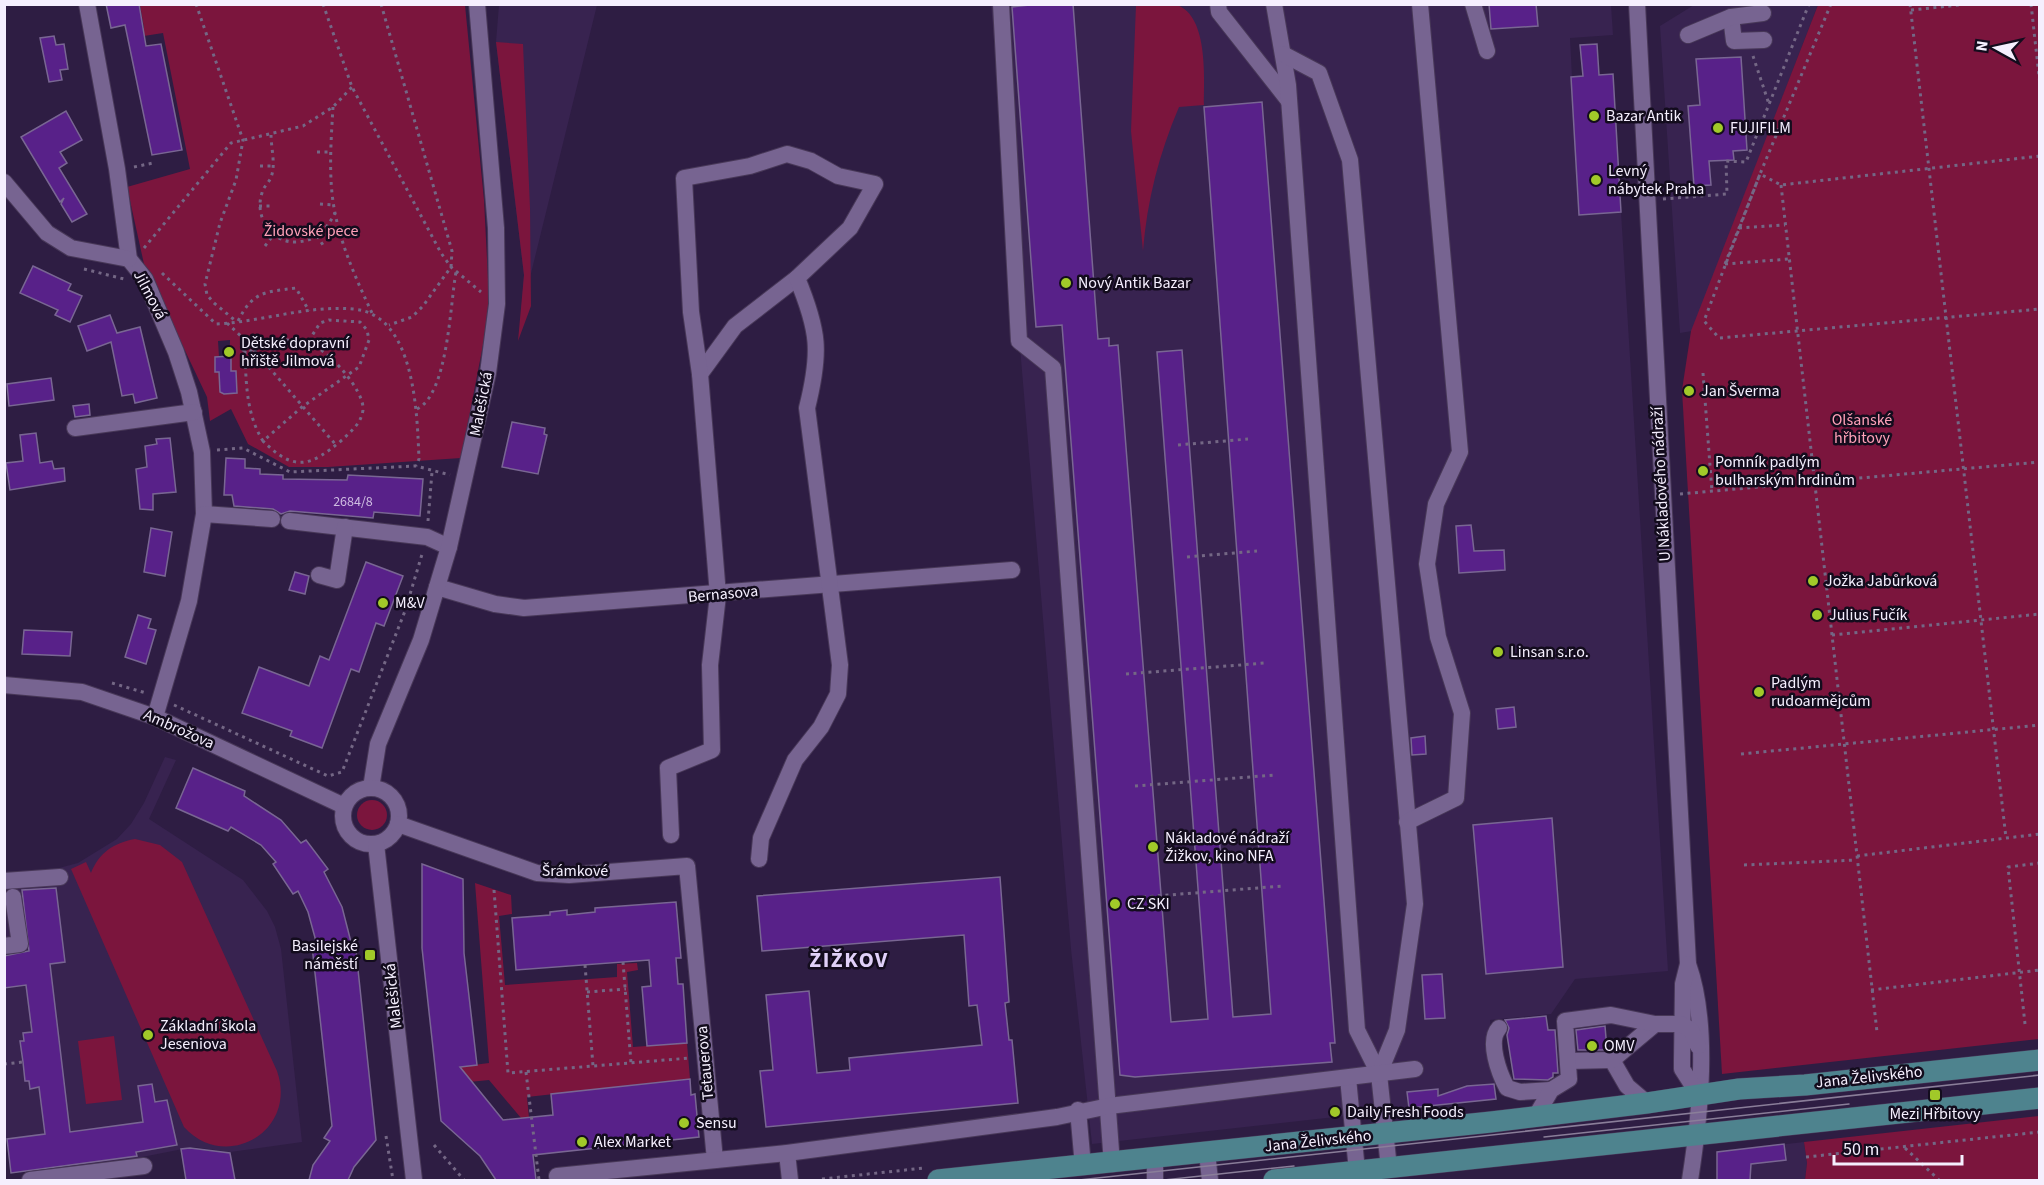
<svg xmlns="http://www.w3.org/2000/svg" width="2044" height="1185" viewBox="0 0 2044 1185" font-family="'Source Sans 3',sans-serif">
<rect width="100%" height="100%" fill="#2e1d43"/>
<g fill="#382350">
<polygon points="499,5 597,5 521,314 524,275 496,42"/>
<polygon points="991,5 1611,5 1613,35 1570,38 1579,214 1621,212 1668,971 1575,979 1551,1014 1490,1020 1496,1099 1092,1144 1071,949"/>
<polygon points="1694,5 1818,5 1692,331 1680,333 1660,26"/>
<polygon points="165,757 176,760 149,819 243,880 267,911 275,927 281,949 302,1142 230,1152 193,1147 137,1158 11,1173 4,1120 4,876 59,868 78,863 117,839 131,824 144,803"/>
<polygon points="1804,1142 1807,1163 1805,1180 1717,1180 1717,1152"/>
</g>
<g fill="#7b153d" fill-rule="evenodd">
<path d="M 140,5 L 465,5 L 484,200 L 489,298 L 484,340 L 461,458 L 328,467 L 289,467 L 248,444 L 231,409 L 210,421 L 207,397 L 144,264 L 127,187 L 190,169 L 163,33 L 131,38 L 129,31 L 144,28 ZM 230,340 L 229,371 L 236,371 L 237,393 L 224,394 L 218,372 L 215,372 L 215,357 L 219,357 L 218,341 Z"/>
<path d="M 1136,5 C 1148,4 1162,2 1173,4 C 1209,11 1204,78 1204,105 L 1179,107 C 1159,154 1147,200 1143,251 L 1131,131 Z"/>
<polygon points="1818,5 2039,5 2039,1039 1722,1074 1682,390 1691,331"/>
<polygon points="496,42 523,44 530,208 531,306 518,341 524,275"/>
<circle cx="372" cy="815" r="15"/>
<path d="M 135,839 L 160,845 L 182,862 L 277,1071 C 298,1131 226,1173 184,1127 L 71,869 L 86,862 L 91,873 C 99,853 113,843 135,839 Z"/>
<polygon points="475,883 511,895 512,914 499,916 505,985 617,977 617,964 637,963 638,970 627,972 633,1047 687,1043 690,1079 527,1097 529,1118 521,1118 489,1080 459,1083 458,1067 489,1063"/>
<polygon points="114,1036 122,1100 86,1104 78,1041"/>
<polygon points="2039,1116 2039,1180 1805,1180 1807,1163 1804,1142"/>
</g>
<g fill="#582189" stroke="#796693" stroke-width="1.5">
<polygon points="106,4 139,4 146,46 161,44 182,150 152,155 125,25 111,28"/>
<polygon points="1039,4 1073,4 1098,339 1109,338 1109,346 1118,345 1171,1022 1208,1019 1157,352 1182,350 1233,1017 1271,1014 1204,107 1262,102 1335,1043 1330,1043 1332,1062 1135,1077 1120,1075 1062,325 1036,327 1012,7"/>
<polygon points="1489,4 1536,4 1538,26 1491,29"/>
<polygon points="54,36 56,45 64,44 68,69 60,70 62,80 49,82 40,38"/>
<polygon points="1597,44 1599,75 1613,74 1621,212 1579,215 1571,77 1583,76 1580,45"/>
<polygon points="1741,57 1747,150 1733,151 1734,160 1709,161 1711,185 1694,186 1688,106 1700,105 1696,59"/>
<polygon points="66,111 82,140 60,152 67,163 59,168 87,214 72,222 61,204 64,198 60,202 21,137"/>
<polygon points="33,266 71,284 68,290 82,296 70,322 55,315 58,310 20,293"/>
<polygon points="110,315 117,333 140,327 157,398 135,403 133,394 122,396 111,342 87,351 78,326"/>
<polygon points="231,356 231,371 236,371 237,393 224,394 220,392 219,372 215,372 215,357"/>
<polygon points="51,378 54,400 9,406 7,384"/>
<polygon points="89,404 90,415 75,417 73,406"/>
<polygon points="512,422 545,428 544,434 547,435 538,474 502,467"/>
<polygon points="36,433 40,463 52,461 54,469 64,468 65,481 10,490 6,463 23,461 20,435"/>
<polygon points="170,438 176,492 153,494 153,510 140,509 136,469 147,467 145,446 157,444 156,439"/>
<polygon points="226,458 245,459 245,468 260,469 260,474 283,475 283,479 347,480 348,475 423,479 420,516 374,512 373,518 290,511 281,514 273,509 234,506 232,495 224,495"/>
<polygon points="1471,525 1474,551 1504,550 1505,570 1459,573 1456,526"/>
<polygon points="151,528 172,532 165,576 144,572"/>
<polygon points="366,562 403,576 384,626 376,623 359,672 351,669 322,748 290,736 292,731 242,713 259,667 309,686 320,656 329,660"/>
<polygon points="295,572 309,576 305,594 289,590"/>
<polygon points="138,615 151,619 148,628 156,630 146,664 125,657"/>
<polygon points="24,630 72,632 70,656 22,654"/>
<polygon points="1514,707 1516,727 1498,729 1496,709"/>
<polygon points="1425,736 1426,754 1412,755 1411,738"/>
<polygon points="193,768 245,791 244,796 281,820 301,843 306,840 328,869 324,872 342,907 351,942 355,941 376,1140 354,1167 348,1180 309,1180 313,1165 330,1141 324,1138 332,1126 312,946 317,945 308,912 298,891 293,894 273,864 276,862 261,845 231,827 228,831 176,808"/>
<polygon points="1552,818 1563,967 1486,974 1473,825"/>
<polygon points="422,864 463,879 464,953 477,1065 460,1067 503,1120 553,1115 551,1094 690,1079 691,1095 695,1094 699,1137 533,1155 536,1180 496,1180 480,1156 441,1121 422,948"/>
<polygon points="1000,877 1009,1002 1005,1003 1009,1040 1012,1040 1018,1103 766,1127 760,1071 773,1070 766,995 809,991 817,1073 850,1070 849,1058 982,1045 977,1005 969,1006 964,935 762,951 757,896"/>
<polygon points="56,888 65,962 50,964 70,1132 143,1122 138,1086 152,1084 155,1102 167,1100 177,1145 136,1152 137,1156 11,1173 7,1139 45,1134 39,1087 30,1089 29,1081 25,1081 23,1062 20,1041 24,1041 23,1033 32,1032 26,985 4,988 4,956 29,951 22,890"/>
<polygon points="676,902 681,958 676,958 678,984 683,984 687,1043 647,1046 642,987 651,986 649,960 516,970 512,918 550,915 550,912 567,910 567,915 595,912 595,908"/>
<polygon points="1442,974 1445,1018 1425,1019 1422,975"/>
<polygon points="1546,1016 1548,1030 1555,1030 1558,1073 1553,1073 1553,1077 1548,1080 1514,1079 1507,1035 1509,1028 1505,1020"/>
<polygon points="1605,1026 1607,1050 1578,1050 1576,1030"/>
<polygon points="1494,1084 1496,1099 1409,1108 1407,1092 1438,1089 1438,1096 1467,1086"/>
<polygon points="1784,1144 1786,1160 1751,1164 1750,1180 1717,1180 1717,1152"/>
<polygon points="190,1148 230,1153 235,1180 186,1180 181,1149"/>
</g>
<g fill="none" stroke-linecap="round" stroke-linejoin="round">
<defs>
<g id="minor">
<polyline points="87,4 117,169 129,259 145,279 176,352 189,392 202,452 204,514 189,601 155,717"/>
<polyline points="1001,4 1019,341 1053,368 1112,1164"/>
<polyline points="1218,4 1219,12 1289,101"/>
<polyline points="1274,4 1288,85 1357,1030 1379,1074 1389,1168"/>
<polyline points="1473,4 1487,51"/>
<path d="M 1637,4 L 1688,964 C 1710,1026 1700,1116 1690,1180"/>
<polyline points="1731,17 1734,41 1764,40"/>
<polyline points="1688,35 1731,17 1763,13"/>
<polyline points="1283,54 1319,73 1350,160 1415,904 1397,1030 1379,1074"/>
<polyline points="4,182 47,233 71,248 129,259"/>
<polyline points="700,374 735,326 797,278"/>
<polyline points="75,428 194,412"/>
<polyline points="204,514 272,519"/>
<polyline points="289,521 427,537 449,547"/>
<polyline points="319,575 337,580 345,527"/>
<polyline points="437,587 495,604 524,608 1012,570"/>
<polyline points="4,685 82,692 155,717 344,806"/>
<polyline points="371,788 378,744 421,640 449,547 488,373 497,304 496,228 477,4"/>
<circle cx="371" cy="816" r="28"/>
<polyline points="1407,822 1456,798 1462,713 1438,637 1427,564 1436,504 1460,452 1420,4"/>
<polyline points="398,824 537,873 569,875 687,866 715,1160"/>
<path d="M 671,835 L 668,768 L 712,750 L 710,665 L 718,595 L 700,374 L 691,312 L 684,178 L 750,166 L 787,154 L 811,161 L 838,176 L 875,184 L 850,228 L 797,278 C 819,331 821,352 807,408 L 840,665 L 838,694 L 821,727 L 795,760 L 761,838 L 759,859"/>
<polyline points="376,844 414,1180"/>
<polyline points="4,881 60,877"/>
<polyline points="4,946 20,944 13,897"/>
<polyline points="1688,964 1683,984 1682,1061 1682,1069 1698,1094"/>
<path d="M 1499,1028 C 1487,1041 1499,1073 1507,1088 L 1520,1092 L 1551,1090"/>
<polyline points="1612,1060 1627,1086 1647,1103"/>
<polyline points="1568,1061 1612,1060 1655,1024"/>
<polyline points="1348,1078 1357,1171"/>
<polyline points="1078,1110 1083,1166"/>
<polyline points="1536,1116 1551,1090 1569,1079 1565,1021 1611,1015 1655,1024 1681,1024 1691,1030 1698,1046"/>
<polyline points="787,1153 790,1180"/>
<polyline points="1207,1153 1210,1180"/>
<polyline points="1155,1159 1155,1180"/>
<polyline points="30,1180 144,1166"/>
<polyline points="558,1180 557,1176 787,1153 1057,1117 1109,1106 1415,1069"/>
</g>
<g id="major">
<polyline points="938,1180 1491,1122 1647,1103 1739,1089 1805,1085 2040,1060"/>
<polyline points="1274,1180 2040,1098"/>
</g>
</defs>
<use href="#minor" stroke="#483858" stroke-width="18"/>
<use href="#major" stroke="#483858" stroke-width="22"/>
<g stroke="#746785" stroke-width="3" stroke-dasharray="3 4.5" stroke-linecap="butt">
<polyline points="196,4 243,140 236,180 220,223 205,284 207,295 214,303 237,322"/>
<polyline points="323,4 352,87 441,253 451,267 481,292"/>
<polyline points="381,4 452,251 451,267 423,306 412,317 389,325"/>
<polyline points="1831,4 1760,174 1781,185 2040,156"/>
<polyline points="1910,4 2006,838"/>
<polyline points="2031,4 2040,85"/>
<polyline points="1911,10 1969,4"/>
<polyline points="1753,56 1769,104"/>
<path d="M 333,107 C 331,142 328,179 335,213 C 342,248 357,281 372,313"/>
<path d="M 271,135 C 271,147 276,166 271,177 C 269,183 263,187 262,193 C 254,216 271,243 296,242 C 317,241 326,230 335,213"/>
<polyline points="317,152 330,152"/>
<polyline points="260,166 273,166"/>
<polyline points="134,167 153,163"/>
<polyline points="1781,185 1877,1032"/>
<polyline points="1663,199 1727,194 1726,161 1746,162 1809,4"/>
<polyline points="320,204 334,205"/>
<polyline points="259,206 274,206"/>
<polyline points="1739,228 1785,225"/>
<polyline points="317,236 325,248"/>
<polyline points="265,246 274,234"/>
<polyline points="144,248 231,143 303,126 333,107 352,87"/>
<polyline points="1725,264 1760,174 1704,321 1719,338 2040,309"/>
<polyline points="1725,264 1789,259"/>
<polyline points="84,269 124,279"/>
<path d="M 162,273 L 216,324 C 261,322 307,305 353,309 C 415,314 417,412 419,459 L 416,466"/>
<path d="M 238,321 C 253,291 265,292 296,288 L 309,311"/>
<polyline points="227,323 244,339 254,340 256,345 250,352 243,350 241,346 244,339"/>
<path d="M 256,343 C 272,341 290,338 306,342 C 325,346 365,390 363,410 C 361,424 351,431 342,440 C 311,466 295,473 263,441"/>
<polyline points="254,350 336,445"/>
<path d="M 245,351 C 246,382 246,414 263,441 L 302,407 L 359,367 L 369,340 L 367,330 L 360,322 L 329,320 L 320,323 L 308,342"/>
<polyline points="1703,373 1712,492"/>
<path d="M 417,409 C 448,394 450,305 456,272"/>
<polyline points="1178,445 1248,439"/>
<polyline points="217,450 243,448 290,472 416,466 450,475"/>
<polyline points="1680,494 2040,462"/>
<polyline points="428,521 432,472"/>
<polyline points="1187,557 1257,551"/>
<polyline points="1832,635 2040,614"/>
<polyline points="1126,674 1265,663"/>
<polyline points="112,683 146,693"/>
<polyline points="174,705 328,776 342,772 405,611 423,551"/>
<polyline points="1741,754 2040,725"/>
<polyline points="1135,786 1275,775"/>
<polyline points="1857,856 2040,834"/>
<polyline points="1744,865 1856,860"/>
<polyline points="494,890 508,1073 690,1058"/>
<polyline points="1143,897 1283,886"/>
<polyline points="623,962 631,1063"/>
<polyline points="585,965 593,1066"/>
<polyline points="1871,990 2040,970"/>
<polyline points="587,992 626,989"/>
<polyline points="2025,1024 2008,867 2040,863"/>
<polyline points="4,1064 23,1062"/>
<polyline points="526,1072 539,1180"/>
<polyline points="386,1136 393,1180"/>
<polyline points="434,1145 464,1180"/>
<polyline points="1905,1148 1939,1180"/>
<polyline points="1806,1157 2040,1132"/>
<polyline points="4,1178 5,1180"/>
<polyline points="822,1179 924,1168"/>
</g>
<use href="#minor" stroke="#776491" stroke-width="16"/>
<use href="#major" stroke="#4e838e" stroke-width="21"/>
<g stroke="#8a7e99" stroke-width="1.5">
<polyline points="1544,1137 1849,1104"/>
<polyline points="1079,1180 2040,1075"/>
<polyline points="1164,1180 1294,1166"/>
</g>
</g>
<g fill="#a1c929" stroke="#130c1d" stroke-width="2">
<circle cx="1594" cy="116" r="6"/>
<circle cx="1718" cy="128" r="6"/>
<circle cx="1596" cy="180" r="6"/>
<circle cx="1066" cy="283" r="6"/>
<circle cx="229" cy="352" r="6"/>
<circle cx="1689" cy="391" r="6"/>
<circle cx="1703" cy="471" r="6"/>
<circle cx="1813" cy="581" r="6"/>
<circle cx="383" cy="603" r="6"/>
<circle cx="1817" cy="615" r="6"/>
<circle cx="1498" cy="652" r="6"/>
<circle cx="1759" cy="692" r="6"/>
<circle cx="1153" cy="847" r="6"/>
<circle cx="1115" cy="904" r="6"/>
<rect x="364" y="949" width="12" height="12" rx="3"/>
<circle cx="148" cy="1035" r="6"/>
<circle cx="1592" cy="1046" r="6"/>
<rect x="1929" y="1089" width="12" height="12" rx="3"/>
<circle cx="1335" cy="1112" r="6"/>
<circle cx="684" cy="1123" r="6"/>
<circle cx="582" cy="1142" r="6"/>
</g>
<g text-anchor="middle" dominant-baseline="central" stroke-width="5" stroke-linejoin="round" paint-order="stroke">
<g font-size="14" fill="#cebce1">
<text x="353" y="502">2684/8</text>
</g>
<g font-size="16" fill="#f5effe" stroke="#130c1d" text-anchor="start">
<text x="1606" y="116">Bazar Antik</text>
<text x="1730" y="128">FUJIFILM</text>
<text x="1608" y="171">Levný<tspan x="1608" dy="18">nábytek Praha</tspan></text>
<text x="1078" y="283">Nový Antik Bazar</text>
<text x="241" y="343">Dětské dopravní<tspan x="241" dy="18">hřiště Jilmová</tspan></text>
<text x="1701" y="391">Jan Šverma</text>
<text x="1715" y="462">Pomník padlým<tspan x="1715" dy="18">bulharským hrdinům</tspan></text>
<text x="1825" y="581">Jožka Jabůrková</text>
<text x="395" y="603">M&amp;V</text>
<text x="1829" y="615">Julius Fučík</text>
<text x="1510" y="652">Linsan s.r.o.</text>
<text x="1771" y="683">Padlým<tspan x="1771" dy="18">rudoarmějcům</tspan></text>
<text x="1165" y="838">Nákladové nádraží<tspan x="1165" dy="18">Žižkov, kino NFA</tspan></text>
<text x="1127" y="904">CZ SKI</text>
<text x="358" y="946" text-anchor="end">Basilejské<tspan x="358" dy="18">náměstí</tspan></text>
<text x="160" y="1026">Základní škola<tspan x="160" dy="18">Jeseniova</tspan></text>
<text x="1604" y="1046">OMV</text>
<text x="1347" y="1112">Daily Fresh Foods</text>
<text x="1935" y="1114" text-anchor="middle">Mezi Hřbitovy</text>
<text x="696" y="1123">Sensu</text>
<text x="594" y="1142">Alex Market</text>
</g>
<g font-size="16" fill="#ffa0b8" stroke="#130c1d">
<text x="311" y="231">Židovské pece</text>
<text x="1862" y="420">Olšanské<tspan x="1862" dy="18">hřbitovy</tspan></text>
</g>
<g font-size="16" fill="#f5effe" stroke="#130c1d">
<text transform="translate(150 295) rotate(62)">Jilmová</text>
<text transform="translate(481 404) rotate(-79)">Malešická</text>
<text transform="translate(1661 484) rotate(-93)">U Nákladového nádraží</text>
<text transform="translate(723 594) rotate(-5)">Bernasova</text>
<text transform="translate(179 729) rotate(24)">Ambrožova</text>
<text x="575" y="871">Šrámkové</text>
<text transform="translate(393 996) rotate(-96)">Malešická</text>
<text transform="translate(705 1063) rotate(-95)">Tetauerova</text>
<text transform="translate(1869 1077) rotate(-6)">Jana Želivského</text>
<text transform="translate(1318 1141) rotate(-6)">Jana Želivského</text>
</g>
<g font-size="22" font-weight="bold" letter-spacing="1.5" fill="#e0d0f8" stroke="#130c1d">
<text x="849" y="960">ŽIŽKOV</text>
</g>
</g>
<rect width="2044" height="1185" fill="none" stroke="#f5effe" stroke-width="12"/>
<g transform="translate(1996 48) rotate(278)" stroke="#130c1d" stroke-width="4.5" paint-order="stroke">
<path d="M0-4.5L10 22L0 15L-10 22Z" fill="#f5effe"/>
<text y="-9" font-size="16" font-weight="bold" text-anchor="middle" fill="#f5effe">N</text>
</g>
<path d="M1834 1155v9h128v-9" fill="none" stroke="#f5effe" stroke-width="3"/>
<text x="1843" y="1155" font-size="18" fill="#f5effe" stroke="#130c1d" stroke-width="4.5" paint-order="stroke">50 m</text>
</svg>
